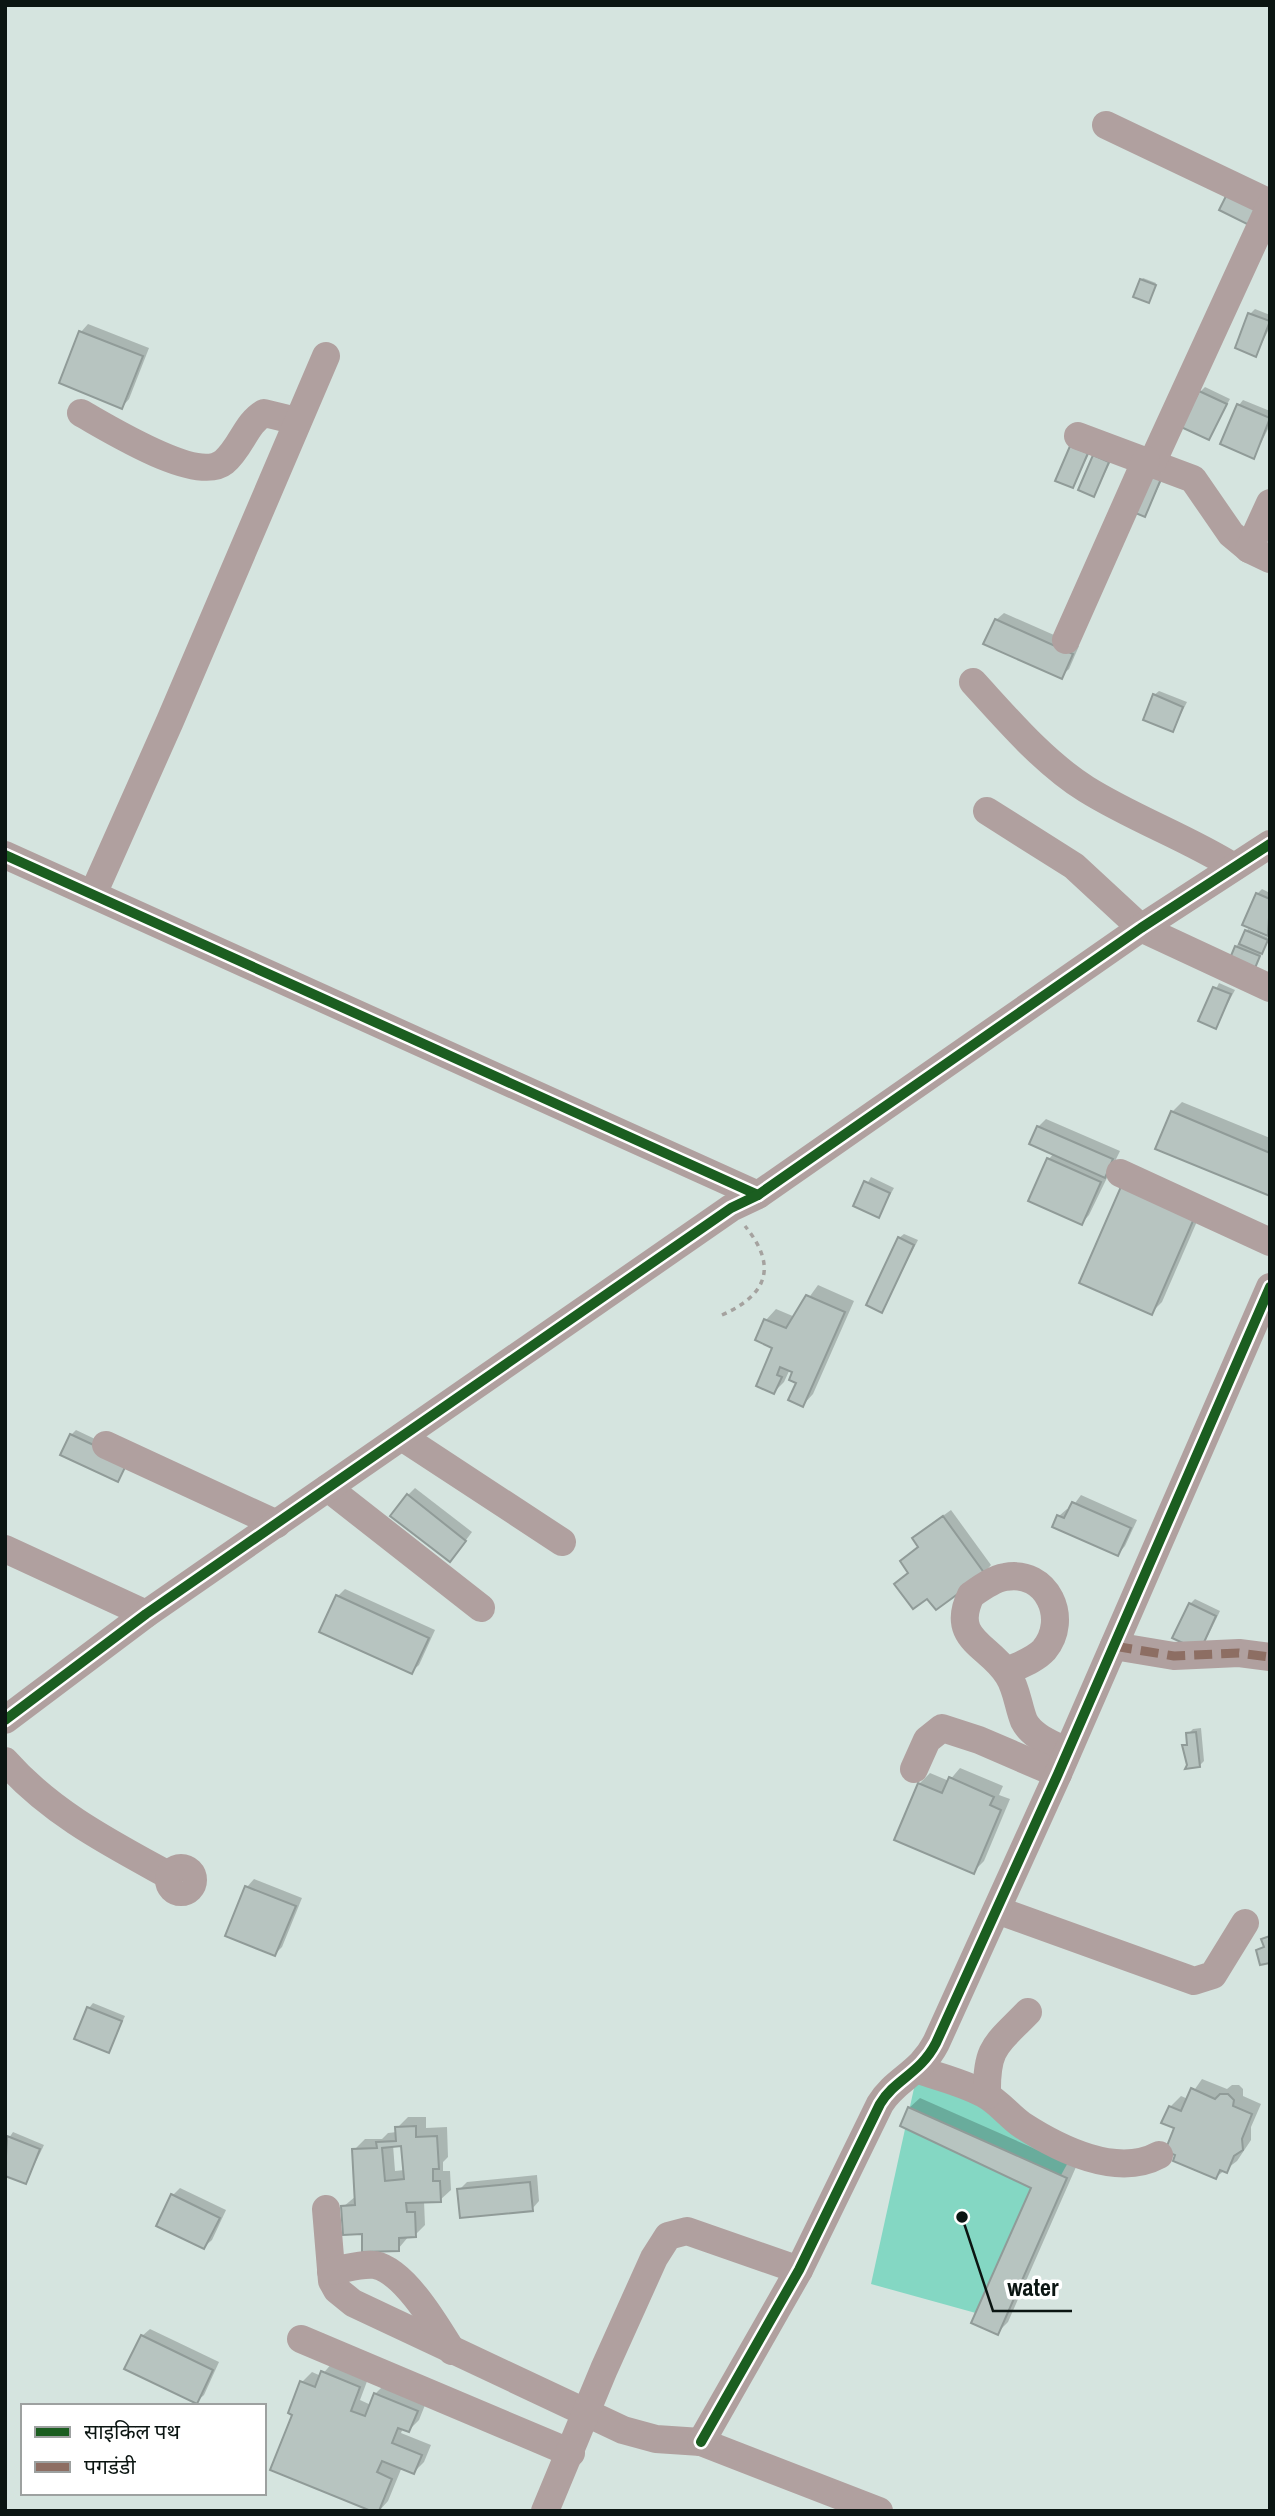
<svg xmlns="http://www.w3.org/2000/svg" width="1275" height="2516" viewBox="0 0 1275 2516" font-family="'Archivo Narrow','Noto Sans Devanagari',sans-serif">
<rect width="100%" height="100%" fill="#d5e4df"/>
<polygon fill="#84d7c3" points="918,2070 1075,2150 983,2315 871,2284"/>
<g fill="#0003" fill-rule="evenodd">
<polygon points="1143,278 1156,283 1150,299 1141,280"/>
<polygon points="1255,309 1270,315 1270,327 1256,355 1250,314"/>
<polygon points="88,324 149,348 129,399 122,407 81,332"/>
<polygon points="1205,387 1230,399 1209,438 1200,392"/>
<polygon points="1243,400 1270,411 1270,425 1254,457 1239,405"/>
<polygon points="1077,442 1092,448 1073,486"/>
<polygon points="1099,452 1113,457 1094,495"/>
<polygon points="1156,471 1165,474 1145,515"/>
<polygon points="1004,613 1079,646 1069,669 1061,676 996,620"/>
<polygon points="1159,691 1187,702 1173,730 1154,695"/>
<polygon points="1262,889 1270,893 1268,934 1257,894"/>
<polygon points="1248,929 1269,938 1252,971 1236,947"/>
<polygon points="1219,983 1235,990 1215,1027 1201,1020"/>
<polygon points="1182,1102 1270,1138 1270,1195 1172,1112"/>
<polygon points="1046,1119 1120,1151 1089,1215 1082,1223 1049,1159 1054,1153 1038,1127"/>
<polygon points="871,1177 894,1188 878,1216 855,1205"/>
<polygon points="1124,1183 1205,1203 1162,1302 1151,1313"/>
<polygon points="904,1234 918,1240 882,1311 899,1238"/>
<polygon points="818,1285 854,1301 813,1394 803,1405 798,1382 794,1371 790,1369 784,1382 774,1392 774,1347 757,1340 766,1320 776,1309 795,1317"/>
<polygon points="76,1430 131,1456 118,1480 71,1435"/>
<polygon points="415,1488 472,1532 457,1552 408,1495"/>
<polygon points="1081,1495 1137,1520 1125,1546 1118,1554 1059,1516 1067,1509 1070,1510"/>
<polygon points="951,1510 991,1565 984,1573 927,1596 910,1572 922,1531"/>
<polygon points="345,1589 435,1630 419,1665 411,1672 338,1596"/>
<polygon points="1195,1599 1220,1611 1204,1644 1190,1604"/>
<polygon points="1201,1728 1204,1761 1199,1766 1184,1746 1189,1741 1188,1734 1193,1729"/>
<polygon points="960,1768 1003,1786 999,1795 1010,1799 984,1861 974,1871 919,1784 930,1773 949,1781"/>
<polygon points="254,1879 302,1898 282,1947 275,1954 227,1935 247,1887"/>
<polygon points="93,2003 125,2016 109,2051 89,2008"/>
<polygon points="1202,2079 1227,2089 1232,2085 1239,2085 1243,2089 1243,2096 1261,2104 1251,2127 1251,2140 1237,2161 1216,2177 1176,2127 1170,2107 1181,2096 1188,2099"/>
<polygon points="920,2098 1076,2167 1008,2322 997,2333 1034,2187 909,2108"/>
<path d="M 408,2117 L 426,2117 L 426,2128 L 447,2127 L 448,2157 L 443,2162 L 443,2171 L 450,2171 L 451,2190 L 440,2200 L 424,2201 L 425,2225 L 415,2235 L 409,2236 L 398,2249 L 363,2233 L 343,2207 L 356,2196 L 354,2150 L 365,2139 L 382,2139 L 388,2133 L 397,2132 L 397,2128 ZM 403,2144 L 405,2170 L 395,2171 L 393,2145 Z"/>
<polygon points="13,2132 44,2145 26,2182 5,2174 5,2144"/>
<polygon points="537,2175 539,2201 532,2209 459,2190 467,2182"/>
<polygon points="180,2188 226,2210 212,2240 204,2247 173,2195"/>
<polygon points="150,2329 219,2362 204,2395 196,2402 142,2336"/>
<polygon points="333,2362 369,2376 360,2400 371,2405 375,2394 385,2384 427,2400 419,2420 409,2430 403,2428 401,2433 431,2445 424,2462 414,2472 402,2467 388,2501 379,2511 294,2414 302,2382 312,2372 321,2376"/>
</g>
<g fill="#b7c4c0" stroke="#909b98" stroke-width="2" fill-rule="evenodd">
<polygon points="1227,194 1257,209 1249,225 1219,210"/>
<polygon points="1140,279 1156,285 1149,303 1133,297"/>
<polygon points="1248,313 1270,321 1256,357 1235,348"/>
<polygon points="79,331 143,356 122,409 59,383"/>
<polygon points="1199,391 1227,404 1209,440 1181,427"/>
<polygon points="1237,404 1270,418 1254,459 1220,444"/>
<polygon points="1070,446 1088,453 1073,488 1055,481"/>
<polygon points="1093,455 1109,462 1094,497 1078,490"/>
<polygon points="1150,474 1161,479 1145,517 1133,512"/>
<polygon points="995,619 1073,654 1062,679 983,644"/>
<polygon points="1153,694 1183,707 1173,732 1143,720"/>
<polygon points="1256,893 1270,899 1268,936 1242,925"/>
<polygon points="1245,930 1268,940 1262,954 1239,944"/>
<polygon points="1235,946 1260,956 1253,973 1228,963"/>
<polygon points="1213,987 1231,994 1216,1029 1198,1021"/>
<polygon points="1171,1111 1270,1153 1270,1196 1155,1149"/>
<polygon points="1037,1126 1113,1159 1105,1178 1029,1144"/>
<polygon points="1047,1158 1101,1182 1082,1225 1028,1201"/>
<polygon points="864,1181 890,1193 879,1218 853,1206"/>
<polygon points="1123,1182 1196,1214 1152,1315 1079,1283"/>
<polygon points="898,1237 914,1245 882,1313 866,1305"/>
<polygon points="806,1295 845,1312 803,1407 788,1400 796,1383 789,1380 792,1372 780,1367 777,1375 782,1377 774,1394 756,1386 772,1348 755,1340 764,1319 786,1328"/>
<polygon points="70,1434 128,1461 118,1482 60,1455"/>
<polygon points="407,1494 466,1541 450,1562 390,1516"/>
<polygon points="1072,1502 1131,1528 1118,1556 1052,1527 1057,1515 1064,1518"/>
<polygon points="943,1516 985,1574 936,1610 927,1599 913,1609 894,1584 908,1573 900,1561 918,1547 912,1538"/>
<polygon points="336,1595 429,1638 412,1674 319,1632"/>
<polygon points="1189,1603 1216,1616 1200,1651 1172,1638"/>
<polygon points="1196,1732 1200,1767 1185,1769 1187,1765 1182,1745 1187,1745 1186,1733"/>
<polygon points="949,1777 994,1797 990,1805 1001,1810 974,1874 894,1840 918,1783 942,1793"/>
<polygon points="245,1886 296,1906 275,1956 225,1936"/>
<polygon points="1270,1936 1270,1963 1260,1965 1256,1950 1264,1947 1261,1939"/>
<polygon points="87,2007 122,2021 109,2053 74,2039"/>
<polygon points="1191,2088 1215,2099 1220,2094 1228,2094 1234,2100 1233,2106 1252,2114 1242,2139 1243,2150 1234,2156 1227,2173 1220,2170 1216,2179 1173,2161 1175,2155 1165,2151 1174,2128 1161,2123 1169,2106 1181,2111"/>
<polygon points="908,2107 1067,2178 998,2335 971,2323 1031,2188 900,2126"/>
<path d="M 416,2126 L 416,2137 L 437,2136 L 439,2169 L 433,2169 L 433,2181 L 440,2181 L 441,2202 L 406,2203 L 407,2212 L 415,2212 L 416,2237 L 399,2238 L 399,2251 L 362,2252 L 362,2234 L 343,2235 L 341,2206 L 355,2205 L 352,2149 L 377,2148 L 376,2142 L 396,2141 L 395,2127 ZM 401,2146 L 404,2179 L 385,2181 L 382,2148 Z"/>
<polygon points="7,2136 40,2149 26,2184 5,2176"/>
<polygon points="530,2182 533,2211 460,2218 457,2189"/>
<polygon points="171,2194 220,2218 204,2249 156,2226"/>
<polygon points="141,2335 213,2370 197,2404 124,2369"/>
<polygon points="321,2371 360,2387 351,2411 365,2416 374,2393 418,2411 409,2432 398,2428 392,2443 422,2455 414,2474 382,2461 377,2472 392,2479 379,2511 371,2511 270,2470 292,2415 288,2413 300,2381 315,2387"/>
</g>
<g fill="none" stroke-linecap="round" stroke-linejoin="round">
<path stroke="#a5a29f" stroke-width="3.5" stroke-dasharray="5 5" stroke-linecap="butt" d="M 722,1315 C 769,1294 777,1265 745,1226"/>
<g stroke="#b0a09f" stroke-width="28">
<polyline points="1106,125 1270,203"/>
<path d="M 81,413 C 108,428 197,484 224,462 C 241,448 246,423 264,413 L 297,421"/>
<polyline points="1078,436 1193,479 1231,534 1249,549 1270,559"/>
<polyline points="1152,463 1270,206"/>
<polyline points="1249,549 1270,503"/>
<polyline points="1066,640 1146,460"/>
<path d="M 973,682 C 1007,719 1043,762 1086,789 C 1134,819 1186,837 1234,867"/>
<polyline points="987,811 1074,866 1141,928 1270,988"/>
<polyline points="5,855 758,1195"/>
<polyline points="93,894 170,721 326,356"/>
<polyline points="1120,1173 1270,1242"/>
<polyline points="402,1437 562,1542"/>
<polyline points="106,1445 277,1524"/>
<polyline points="328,1488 481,1608"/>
<polyline points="5,1549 146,1614"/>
<polyline points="1114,1646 1174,1656 1239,1653 1270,1657"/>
<path d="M 1006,1672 C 1017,1666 1035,1660 1044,1650 C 1070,1619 1047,1569 1005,1577 C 993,1579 981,1588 971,1595 C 949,1640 990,1645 1008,1675 C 1017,1689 1018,1706 1024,1721 C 1032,1737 1053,1744 1067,1752"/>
<polyline points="5,1720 146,1614 731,1208 758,1195 1141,928 1270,844"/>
<path d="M 5,1761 C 51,1813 110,1843 170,1876"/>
<polyline points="914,1769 927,1740 942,1728 979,1740 1058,1774"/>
<circle cx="181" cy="1880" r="12"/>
<polyline points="997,1910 1194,1981 1213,1975 1245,1923"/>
<path d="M 918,2070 C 940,2077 964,2083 984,2094 C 999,2102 1009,2116 1022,2125 C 1059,2149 1117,2178 1159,2155"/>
<path d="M 987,2095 C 986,2047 996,2045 1028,2012"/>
<polyline points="326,2209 332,2281 337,2290 353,2303 623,2430 656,2439 701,2442 879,2511"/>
<path d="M 331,2271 C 345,2269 362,2263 375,2265 C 405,2271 437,2327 452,2351"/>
<polyline points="301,2339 571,2453"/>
<path d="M 701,2442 L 799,2270 L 880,2104 C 895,2079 920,2074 936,2043 L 1058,1774 L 1270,1287"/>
<polyline points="545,2511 604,2369 654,2258 668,2236 687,2231 799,2270"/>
</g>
<polyline stroke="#8d6e63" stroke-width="9" stroke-dasharray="18 9" stroke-linecap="butt" points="1114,1646 1174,1656 1239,1653 1270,1657"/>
<defs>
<g id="cycleway">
<polyline points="5,855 758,1195"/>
<polyline points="5,1720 146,1614 731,1208 758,1195 1141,928 1270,844"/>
<path d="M 701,2442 L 799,2270 L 880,2104 C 895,2079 920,2074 936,2043 L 1058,1774 L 1270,1287"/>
</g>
</defs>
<use href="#cycleway" stroke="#fff" stroke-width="15"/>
<use href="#cycleway" stroke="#1b5e20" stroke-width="10"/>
</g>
<path fill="none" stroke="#0b1512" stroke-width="2.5" d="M962 2217L993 2311H1072"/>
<circle fill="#0b1512" stroke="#fff" stroke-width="2.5" cx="962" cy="2217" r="7"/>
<g font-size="24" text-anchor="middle" font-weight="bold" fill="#0b1512" stroke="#fff" stroke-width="7" stroke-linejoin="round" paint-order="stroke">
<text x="1033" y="2296">water</text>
</g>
<rect width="1275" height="2516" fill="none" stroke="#0b1512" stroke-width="14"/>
<rect x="21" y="2404" width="245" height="91" fill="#ffffff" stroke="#9da1a0" stroke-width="2"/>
<rect x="35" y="2427" width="35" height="10" fill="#1b5e20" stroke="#9da1a0" stroke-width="2"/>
<text x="84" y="2439" font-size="21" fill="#0b1512">साइकिल पथ</text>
<rect x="35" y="2462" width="35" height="10" fill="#8d6e63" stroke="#9da1a0" stroke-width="2"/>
<text x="84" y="2474" font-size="21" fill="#0b1512">पगडंडी</text>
</svg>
